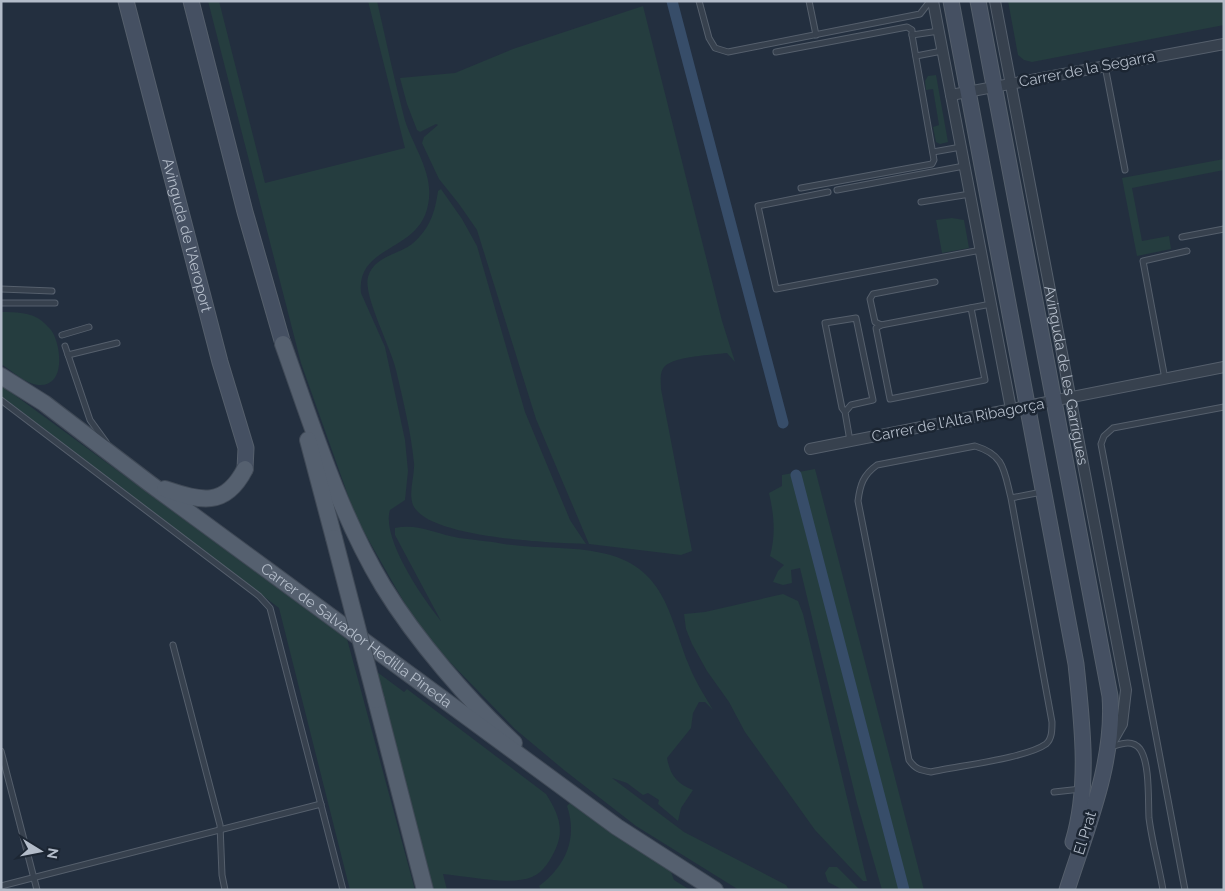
<svg xmlns="http://www.w3.org/2000/svg" width="1225" height="891" viewBox="0 0 1225 891" font-family="Raleway,sans-serif">
<rect width="100%" height="100%" fill="#232f3f"/>
<g fill="#253d3f">
<path d="M 208,1 L 219,1 L 265,183 L 405,148 L 368,1 L 377,1 C 386,40 394,79 404,117 C 412,146 435,173 428,205 C 419,253 356,244 361,293 L 385,347 L 405,440 L 408,471 L 405,500 L 390,510 C 381,538 423,599 441,621 L 395,535 L 395,528 C 417,523 437,534 459,538 C 473,540 489,541 504,544 C 537,549 570,546 602,553 C 664,566 669,614 688,663 C 694,679 704,695 713,710 L 705,702 L 699,702 L 693,713 L 691,728 L 667,758 C 670,775 677,784 693,790 L 681,808 L 678,821 L 658,804 L 659,800 L 648,793 L 643,795 L 627,783 L 612,778 L 684,832 L 786,885 L 789,890 L 739,890 L 636,826 L 564,770 L 515,729 L 444,656 L 413,618 L 356,518 L 301,363 Z"/>
<polygon points="1008,1 1224,1 1224,25 1032,62 1024,60 1018,55"/>
<path d="M 643,6 L 722,321 L 735,362 L 727,353 C 712,355 676,356 665,366 C 659,372 661,382 661,389 L 692,551 L 681,555 L 589,544 L 536,419 L 477,230 L 459,204 L 439,179 L 422,143 L 424,137 L 438,125 L 436,124 L 420,132 L 417,130 L 407,104 L 400,78 L 455,73 L 513,49 Z"/>
<polygon points="936,75 948,142 940,144 936,142 933,127 939,125 933,89 926,90 925,81 928,76"/>
<polygon points="1224,159 1224,170 1132,188 1142,241 1169,236 1171,249 1137,256 1122,178"/>
<path d="M 441,189 L 462,219 L 477,246 L 525,412 L 570,520 L 586,544 C 552,543 427,538 413,505 C 408,492 415,476 414,463 C 411,432 403,400 396,370 C 391,347 363,296 368,277 C 374,256 398,255 412,244 C 430,229 435,212 438,191 Z"/>
<polygon points="952,218 964,220 969,248 942,253 936,220"/>
<path d="M 1,312 C 15,312 31,312 42,321 C 45,324 51,329 53,333 C 61,348 66,387 38,385 C 26,384 12,371 1,364 Z"/>
<polygon points="1,385 347,639 415,890 350,890 279,608 1,396"/>
<path d="M 815,469 L 924,890 L 882,890 L 857,803 L 800,568 L 791,570 L 792,583 L 783,585 L 773,582 L 778,571 L 784,565 L 770,556 C 776,534 774,515 769,493 L 782,486 L 782,475 Z"/>
<polygon points="783,594 798,601 803,614 867,881 863,881 815,830 745,732 729,702 707,671 692,644 686,629 684,614 705,612"/>
<path d="M 373,669 L 404,692 L 407,689 L 546,794 C 557,811 565,828 556,848 C 551,859 544,872 532,877 C 511,886 467,876 443,874 L 447,890 L 432,890 Z"/>
<path d="M 570,803 L 671,872 L 674,880 L 690,890 L 541,890 L 539,886 C 566,866 578,838 567,806 Z"/>
<polygon points="829,867 837,867 860,890 843,890 828,882 825,873"/>
</g>
<g fill="none" stroke-linecap="round" stroke-linejoin="round">
<g stroke="#374d69" stroke-width="11">
<polyline points="672,1 783,423"/>
<polyline points="796,475 904,890"/>
</g>
<defs>
<g id="lane">
<polyline points="699,1 709,38 715,48 728,52 920,14 930,1"/>
<polyline points="809,1 816,35"/>
<polyline points="776,52 907,27 912,30 912,35 939,31"/>
<polyline points="916,56 942,51"/>
<polyline points="1105,66 1125,170"/>
<polyline points="933,152 961,147"/>
<polyline points="801,188 932,164 934,160 912,35"/>
<polyline points="837,190 964,166"/>
<polyline points="828,192 758,206 776,289 981,250"/>
<polyline points="921,202 970,194"/>
<polyline points="1182,237 1224,229"/>
<polyline points="935,282 873,294 870,299 875,322 881,325 991,304"/>
<polyline points="1,289 52,291"/>
<polyline points="1,303 55,303"/>
<polyline points="881,325 876,328 890,399 985,380 971,308"/>
<polyline points="62,335 89,327"/>
<polyline points="65,346 90,420 106,442"/>
<polyline points="68,355 117,343"/>
<polyline points="1165,379 1143,261 1187,251"/>
<polyline points="1,400 259,596 270,608 343,890"/>
<polyline points="845,412 842,408 825,323 856,318 873,400 851,405 845,412 850,441"/>
<path d="M 1011,498 L 1052,722 C 1052,730 1052,739 1046,744 C 1027,758 957,766 931,772 C 920,770 915,769 909,760 L 858,501 C 860,485 863,475 877,465 L 975,446 C 1005,455 1004,471 1011,498 L 1042,492"/>
<polyline points="173,645 220,825 222,875 225,890"/>
<path d="M 1111,747 C 1121,744 1132,739 1140,749 C 1150,763 1148,800 1149,818 C 1152,842 1159,866 1163,890"/>
<polyline points="1,751 37,890"/>
<polyline points="1054,792 1081,789"/>
<polyline points="1,886 321,804"/>
<polyline points="1185,890 1101,444 1104,436 1113,428 1224,407"/>
</g>
<g id="street">
<polyline points="933,1 1011,409"/>
<path id="s1" d="M 995,1 L 1126,690 L 1122,724 L 1110,745"/>
<polyline points="951,95 1224,44"/>
<polyline points="810,449 1224,367"/>
</g>
<g id="secondary">
<path id="s2" d="M 126,1 L 220,362 L 246,448 L 245,469"/>
<polyline points="191,1 245,212 283,344"/>
<path d="M 951,1 L 1076,664 C 1082,722 1090,785 1073,842"/>
<path d="M 978,1 L 1110,696 C 1115,762 1087,827 1067,890"/>
</g>
<g id="primary">
<path d="M 283,344 C 312,425 338,511 383,586 C 416,640 468,700 514,743"/>
<path id="s3" d="M 1,376 L 44,403 L 149,483 L 617,827 L 715,890"/>
<polyline points="308,440 334,538"/>
<path d="M 165,489 C 201,501 225,508 245,469"/>
<polyline points="376,700 425,890"/>
</g>
</defs>
<use href="#lane" stroke="#555f6c" stroke-width="7"/>
<use href="#street" stroke="#555f6c" stroke-width="12"/>
<use href="#secondary" stroke="#555f6c" stroke-width="17"/>
<use href="#primary" stroke="#404a57" stroke-width="18"/>
<use href="#lane" stroke="#37414e" stroke-width="5"/>
<use href="#street" stroke="#37414e" stroke-width="10"/>
<use href="#secondary" stroke="#455062" stroke-width="15"/>
<use href="#primary" stroke="#55606f" stroke-width="16"/>
<defs>
<polyline id="primary-bridge" points="334,538 376,700"/>
</defs>
<use href="#primary-bridge" stroke="#404a57" stroke-width="18" stroke-linecap="butt"/>
<use href="#primary-bridge" stroke="#55606f" stroke-width="16"/>
</g>
<g text-anchor="middle" dominant-baseline="central" stroke-width="5" stroke-linejoin="round" paint-order="stroke">
<g font-size="15" fill="#b3bcc9" stroke="#1c2633">
<text transform="translate(1087 69) rotate(-11)">Carrer de la Segarra</text>
<text stroke="none"><textPath href="#s2" startOffset="242">Avinguda de l'Aeroport</textPath></text>
<text stroke="none"><textPath href="#s1" startOffset="381">Avinguda de les Garrigues</textPath></text>
<text transform="translate(958 420) rotate(-11)">Carrer de l'Alta Ribagorça</text>
<text stroke="none"><textPath href="#s3" startOffset="440">Carrer de Salvador Hedilla Pineda</textPath></text>
<text transform="translate(1085 833) rotate(-73)">El Prat</text>
</g>
</g>
<rect width="1225" height="891" fill="none" stroke="#b3bcc9" stroke-width="5"/>
<g transform="translate(40 851) rotate(100)" stroke="#1c2633" stroke-width="4" paint-order="stroke">
<path d="M0-4L9 19L0 12L-9 19Z" fill="#b3bcc9"/>
<text y="-8" font-size="14" font-weight="bold" text-anchor="middle" fill="#b3bcc9">N</text>
</g>
</svg>
